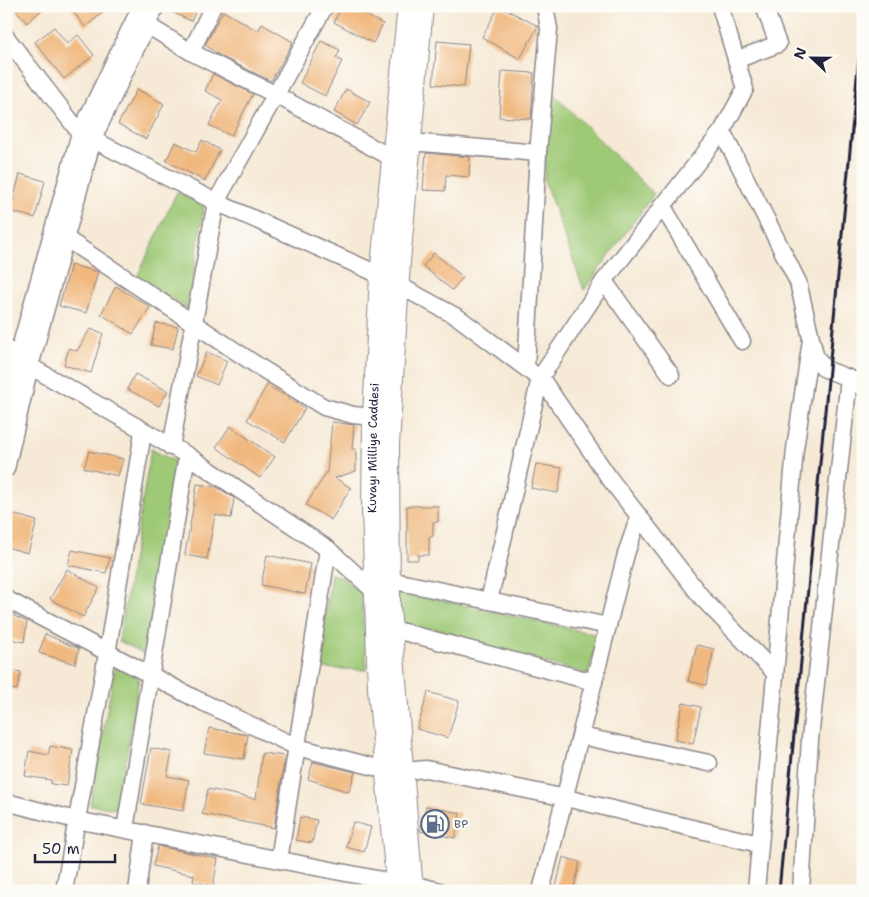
<svg xmlns="http://www.w3.org/2000/svg" width="869" height="897" viewBox="0 0 869 897" font-family="'Shantell Sans',sans-serif">
<rect width="100%" height="100%" fill="#fdfcf7"/>
<filter id="ink" filterUnits="userSpaceOnUse"><feTurbulence type="fractalNoise" baseFrequency=".02" numOctaves="2"/><feDisplacementMap in="SourceGraphic" scale="10" xChannelSelector="R" yChannelSelector="G"/><feConvolveMatrix kernelMatrix="1 2 1 2 8 2 1 2 1" color-interpolation-filters="sRGB"/></filter>
<filter id="wash" filterUnits="userSpaceOnUse"><feTurbulence type="fractalNoise" baseFrequency=".0096" numOctaves="4" result="noise"/><feDisplacementMap in="SourceGraphic" scale="20" xChannelSelector="R" yChannelSelector="G"/><feGaussianBlur stdDeviation="1.12" result="paint"/><feColorMatrix in="noise" values="0 0 0 0 0 0 0 0 0 0 0 0 0 0 0 0 0 1.4 0 .05"/><feComposite in="paint" operator="in"/></filter>
<g filter="url(#wash)">
<rect width="100%" height="100%" fill="#f6e9d5"/>
<g fill="#9ec976" stroke="#607658">
<polygon points="554,94 654,194 584,290 544,180 549,96"/>
<polygon points="177,192 204,206 188,309 137,277"/>
<polygon points="151,449 178,463 145,654 119,641"/>
<polygon points="331,574 341,577 361,592 367,670 318,668"/>
<polygon points="398,591 599,635 588,674 397,624"/>
<polygon points="115,665 139,678 118,809 90,805"/>
</g>
<g id="blocks">
<g fill="#f0b87e">
<polygon points="20,6 46,6 27,23 16,10"/>
<polygon points="69,6 111,6 85,27"/>
<polygon points="166,6 198,6 191,21 165,9"/>
<polygon points="342,6 349,6 383,24 373,43 334,22"/>
<polygon points="499,6 538,26 520,59 482,37"/>
<polygon points="223,11 258,31 262,24 293,42 271,81 222,57 205,45"/>
<polygon points="54,27 67,44 78,35 94,55 64,79 35,42"/>
<polygon points="321,41 340,50 336,58 342,61 325,96 300,83"/>
<polygon points="437,41 469,44 464,87 433,84"/>
<polygon points="502,71 534,73 531,119 499,117"/>
<polygon points="213,74 253,94 231,136 209,125 222,100 205,91"/>
<polygon points="137,89 164,104 146,139 118,124"/>
<polygon points="346,89 370,102 357,125 334,112"/>
<polygon points="202,140 220,150 205,181 166,161 175,142 196,152"/>
<polygon points="426,153 470,157 469,177 446,175 445,191 423,190"/>
<polygon points="20,174 45,181 35,218 10,211"/>
<polygon points="434,253 463,277 452,290 423,266"/>
<polygon points="71,265 98,272 86,313 59,306"/>
<polygon points="116,286 150,307 133,334 101,314"/>
<polygon points="156,323 178,327 173,349 151,345"/>
<polygon points="90,329 103,333 91,373 64,365 69,348 77,351"/>
<polygon points="207,352 227,361 217,385 196,376"/>
<polygon points="135,374 168,391 159,406 127,389"/>
<polygon points="267,385 305,408 285,442 247,420"/>
<polygon points="332,422 354,425 352,449 356,449 356,471 335,478 351,488 331,520 306,505 327,472"/>
<polygon points="230,426 275,457 260,478 216,447"/>
<polygon points="89,451 123,459 118,476 84,468"/>
<polygon points="536,464 562,468 558,493 531,488"/>
<polygon points="197,484 217,487 234,498 231,518 215,515 207,559 185,555"/>
<polygon points="407,506 438,506 438,522 433,522 433,536 429,538 429,555 418,555 418,560 407,560"/>
<polygon points="9,513 37,521 28,553 6,547 6,523"/>
<polygon points="72,550 110,558 106,573 68,565"/>
<polygon points="267,555 311,564 305,594 261,585"/>
<polygon points="67,569 99,588 83,617 50,599"/>
<polygon points="6,612 27,622 24,642 6,638"/>
<polygon points="45,634 79,649 75,664 39,653"/>
<polygon points="697,645 714,649 706,685 688,681"/>
<polygon points="6,669 21,672 17,690 6,688"/>
<polygon points="428,692 459,701 448,738 417,729"/>
<polygon points="683,703 701,707 693,744 675,740"/>
<polygon points="209,728 248,735 244,759 204,753"/>
<polygon points="50,746 73,750 67,786 51,784 51,780 25,776 29,751 48,755"/>
<polygon points="151,748 172,752 167,776 189,780 183,811 141,804"/>
<polygon points="262,753 285,756 274,828 202,814 208,789 256,799"/>
<polygon points="313,762 355,772 349,792 308,779"/>
<polygon points="426,806 460,813 455,838 420,831"/>
<polygon points="300,817 317,820 312,843 296,840"/>
<polygon points="353,822 371,827 364,852 346,847"/>
<polygon points="158,846 218,859 213,886 193,882 194,875 153,866"/>
<polygon points="563,857 580,862 573,891 555,891"/>
</g>
</g>
</g>
<g filter="url(#ink)">
<use href="#blocks" fill-opacity="0" stroke="#8c8688" stroke-width="1"/>
<g fill="none" stroke-linecap="round" stroke-linejoin="round">
<defs>
<g id="minor">
<polyline points="720,6 745,89 722,131 798,282 815,355 823,368 853,380 863,388"/>
<polyline points="147,25 191,52 276,95 392,158"/>
<polyline points="6,37 80,133 216,202 380,275 459,318 543,381 610,479 703,599 775,673"/>
<polyline points="191,52 213,6"/>
<polyline points="736,60 778,44 764,6"/>
<polyline points="411,142 538,153"/>
<polyline points="662,205 742,341"/>
<polyline points="65,238 261,368 324,407 353,415 373,417"/>
<polyline points="604,281 671,375"/>
<polyline points="6,348 17,359 187,455 328,549 374,591"/>
<polyline points="526,368 538,153 549,29 545,6"/>
<polyline points="6,409 17,359 80,133 141,6"/>
<polyline points="171,447 216,202 325,6"/>
<polyline points="6,469 30,366 93,139 156,6"/>
<polyline points="390,580 608,626"/>
<polyline points="6,599 194,698 297,747 386,770 405,771 426,769 566,798 759,844"/>
<polyline points="489,601 540,378 604,281 722,131"/>
<polyline points="392,629 594,682"/>
<polyline points="581,736 709,763"/>
<polyline points="6,802 76,820 397,883"/>
<polyline points="125,829 187,455"/>
<polyline points="279,860 328,549"/>
<polyline points="412,884 440,891"/>
<polyline points="64,891 107,654 143,432"/>
<polyline points="137,891 145,833"/>
<polyline points="541,891 626,554 639,516"/>
<polyline points="756,891 795,449 811,340"/>
<polyline points="801,891 810,739 849,378"/>
</g>
<g id="major">
<path id="s1" d="M 397,891 L 378,689 L 372,509 L 373,417 L 380,275 L 408,6"/>
<polyline points="413,891 390,607 389,445 400,262 423,6"/>
</g>
</defs>
<use href="#minor" stroke="#8c8688" stroke-width="19"/>
<use href="#major" stroke="#8c8688" stroke-width="22"/>
<use href="#minor" stroke="#fff" stroke-width="16"/>
<use href="#major" stroke="#fff" stroke-width="20"/>
<polyline stroke="#22223b" stroke-width="3" points="779,891 863,15"/>
</g>
</g>
<defs>
<symbol id="fuel-ring" viewBox="-11 -11 22 22"><circle r="9.5" fill="#fdfcf7" stroke="#5c6f8a" stroke-width="1.5"/><path d="M-5.5-6h7V0h2V4h1.3V-2.5L3-4.5l.8-.8L6-3V5H2.5V1h-1V6h-7ZM-4.2-4.7v3.2H.2V-4.7Z" fill="#5c6f8a"/></symbol>
</defs>
<g fill-rule="evenodd">
<use href="#fuel-ring" x="419" y="808" width="32" height="32"/>
</g>
<g text-anchor="middle" dominant-baseline="central" stroke-width="4.5" stroke-linejoin="round" paint-order="stroke">
<g font-size="12" fill="#22223b" stroke="#fdfcf7">
<text stroke="none"><textPath href="#s1" startOffset="444">Kuvayı Milliye Caddesi</textPath></text>
</g>
<g font-size="12" fill="#4e5e75" stroke="#fdfcf7" text-anchor="start">
<text x="454" y="824">BP</text>
</g>
</g>
<rect width="869" height="897" fill="none" stroke="#fdfcf7" stroke-width="25"/>
<g transform="translate(812 58) rotate(292)" stroke="#fdfcf7" stroke-width="4" paint-order="stroke">
<path d="M0-4L9 19L0 12L-9 19Z" fill="#22223b"/>
<text y="-8" font-size="14" font-weight="bold" text-anchor="middle" fill="#22223b">N</text>
</g>
<path d="M35 854v8h80v-8" fill="none" stroke="#22223b" stroke-width="2.5"/>
<text x="42" y="854" font-size="15" fill="#22223b" stroke="#fdfcf7" stroke-width="4" paint-order="stroke">50 m</text>
</svg>
